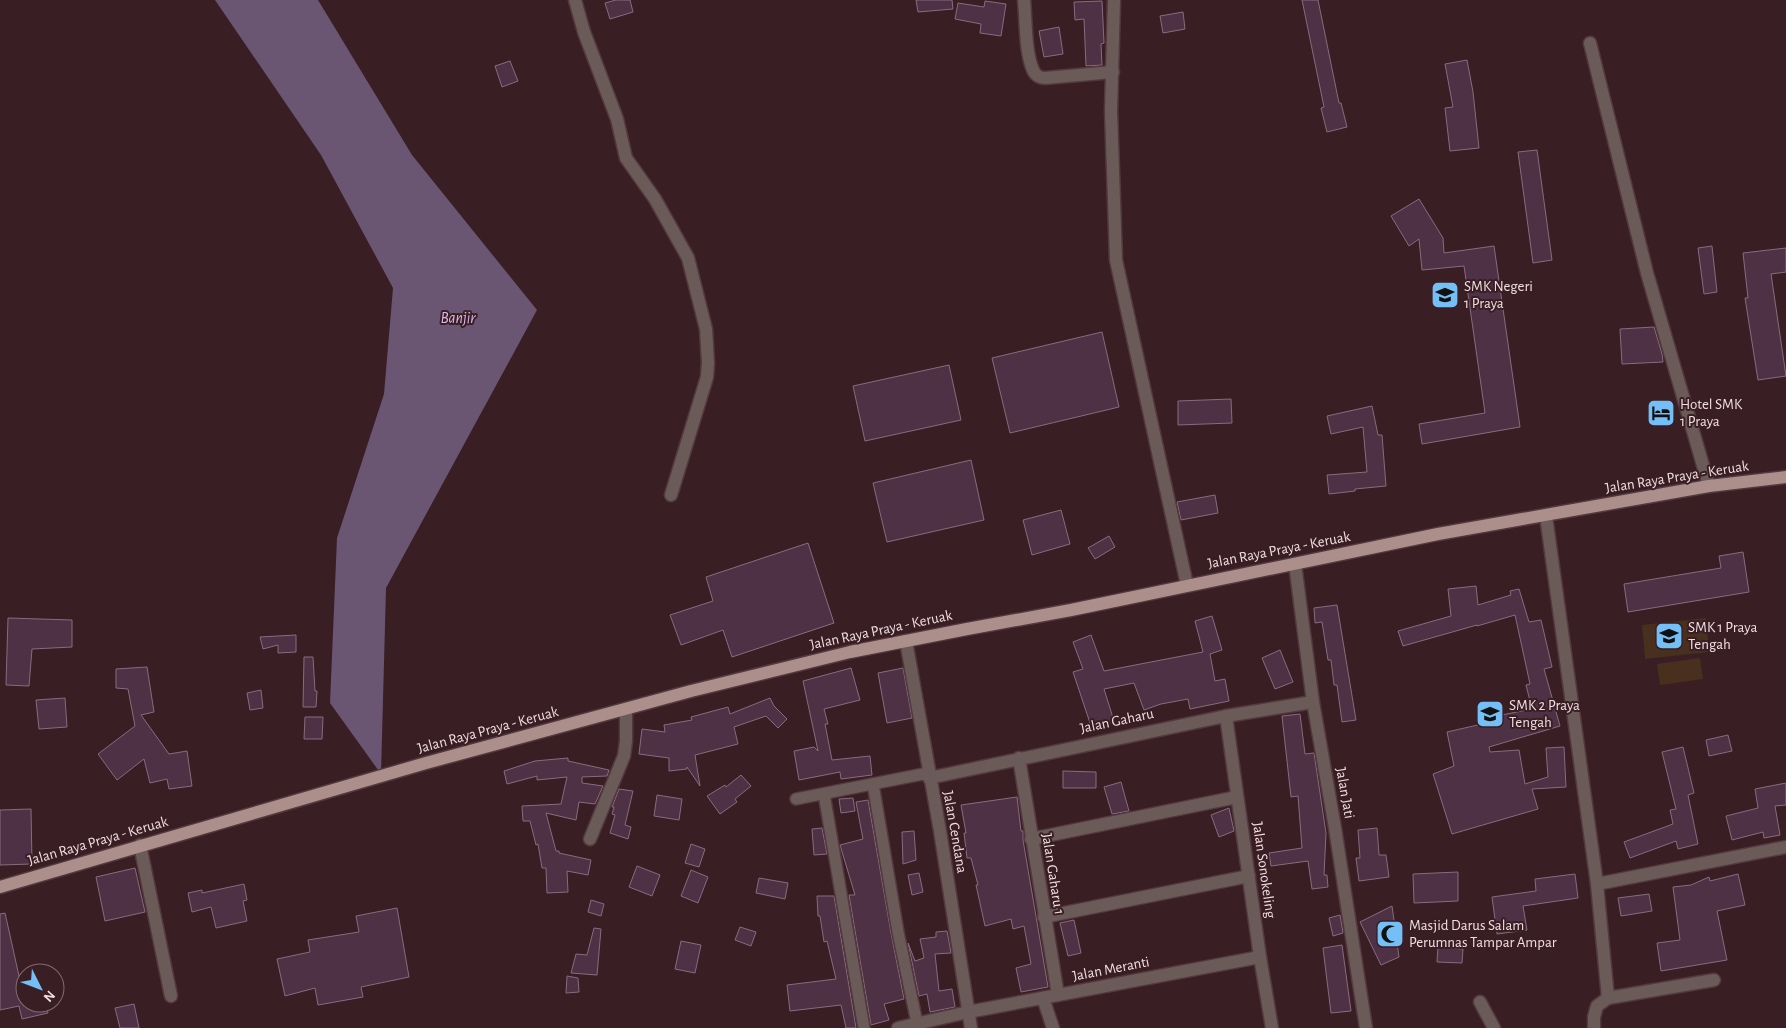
<svg xmlns="http://www.w3.org/2000/svg" width="1786" height="1028" viewBox="0 0 1786 1028" font-family="'Alegreya Sans',sans-serif">
<rect width="100%" height="100%" fill="#391e24"/>
<g fill="#49301e">
<polygon points="1706,618 1709,652 1645,659 1642,625"/>
<polygon points="1700,658 1703,679 1660,685 1657,664"/>
</g>
<polygon fill="#6a5673" points="215,0 318,0 412,155 537,310 386,588 381,774 330,703 337,538 384,394 393,288 321,155"/>
<g fill="#4e3144" stroke="#886c7e">
<polygon points="616,0 630,0 633,12 610,19 605,3"/>
<polygon points="916,0 952,0 953,9 918,12"/>
<polygon points="1302,0 1318,0 1339,103 1341,103 1347,127 1327,132 1321,108 1324,107"/>
<polygon points="985,1 1006,4 1001,36 980,33 981,24 955,19 958,3 984,7"/>
<polygon points="1102,1 1104,43 1101,44 1102,65 1086,66 1084,19 1075,20 1074,2"/>
<polygon points="1183,12 1185,29 1163,33 1160,16"/>
<polygon points="1059,27 1063,54 1044,57 1039,31"/>
<polygon points="1467,60 1473,92 1479,148 1450,151 1445,108 1453,107 1445,64"/>
<polygon points="510,61 518,81 502,87 495,66"/>
<polygon points="1537,150 1552,260 1533,263 1518,152"/>
<polygon points="1419,199 1443,238 1444,253 1494,246 1520,427 1422,444 1419,424 1485,413 1464,266 1422,270 1419,239 1409,246 1391,216"/>
<polygon points="1712,246 1717,292 1704,294 1698,248"/>
<polygon points="1786,248 1786,272 1771,274 1786,376 1758,380 1745,298 1748,298 1743,253"/>
<polygon points="1654,327 1662,354 1663,362 1622,364 1620,329"/>
<polygon points="1102,332 1119,407 1010,433 992,358"/>
<polygon points="949,365 961,420 865,441 853,386"/>
<polygon points="1231,399 1232,423 1178,425 1178,401"/>
<polygon points="1372,406 1378,435 1382,435 1386,486 1355,489 1355,491 1329,494 1327,475 1367,472 1363,427 1331,434 1327,416"/>
<polygon points="971,460 984,520 887,542 873,483"/>
<polygon points="1215,495 1218,513 1181,520 1177,502"/>
<polygon points="1061,510 1070,544 1032,555 1023,520"/>
<polygon points="1109,536 1115,547 1095,559 1088,548"/>
<polygon points="808,543 834,623 732,657 723,630 681,645 670,615 713,601 706,577"/>
<polygon points="1743,552 1749,592 1628,612 1624,584 1721,568 1719,556"/>
<polygon points="1476,586 1478,605 1511,595 1510,591 1519,589 1529,622 1541,620 1552,667 1544,669 1560,726 1489,747 1490,752 1519,750 1525,784 1548,777 1546,748 1564,747 1566,787 1532,789 1538,809 1452,834 1433,774 1454,766 1447,732 1482,724 1481,719 1532,709 1526,685 1530,684 1515,615 1477,626 1477,625 1403,646 1398,631 1451,616 1448,589"/>
<polygon points="1337,605 1356,720 1342,722 1337,685 1334,685 1331,660 1328,660 1322,622 1315,623 1314,608"/>
<polygon points="1212,616 1222,650 1210,654 1215,681 1225,679 1229,701 1190,709 1188,699 1161,704 1144,710 1134,683 1104,689 1114,721 1092,729 1073,672 1083,669 1073,642 1091,635 1104,671 1203,652 1195,621"/>
<polygon points="8,618 72,620 72,647 32,649 29,686 6,685"/>
<polygon points="296,635 296,652 278,653 278,645 263,649 260,637"/>
<polygon points="1280,650 1293,682 1275,689 1262,658"/>
<polygon points="304,657 313,657 315,691 317,691 316,707 303,707"/>
<polygon points="147,667 154,712 141,715 169,754 187,751 192,786 169,789 167,779 150,783 144,759 117,780 98,754 135,726 128,689 116,688 116,669"/>
<polygon points="851,668 860,700 824,709 828,724 825,724 832,760 870,756 872,775 841,779 840,772 799,780 794,751 814,747 818,751 803,681"/>
<polygon points="903,668 912,718 887,723 878,673"/>
<polygon points="261,690 263,708 250,710 247,693"/>
<polygon points="65,698 67,727 39,729 36,700"/>
<polygon points="770,698 774,706 787,719 778,728 766,716 734,727 738,744 695,755 700,786 687,767 687,769 669,771 669,758 639,754 642,729 665,732 664,725 692,720 691,717 728,707 730,714"/>
<polygon points="1300,714 1305,754 1314,753 1326,833 1324,875 1327,875 1328,887 1312,889 1308,861 1271,866 1269,853 1302,848 1298,796 1291,797 1282,716"/>
<polygon points="305,717 323,717 322,739 304,739"/>
<polygon points="1728,735 1732,751 1709,756 1706,740"/>
<polygon points="1683,747 1694,793 1688,795 1698,844 1678,849 1676,841 1630,858 1624,842 1673,824 1670,810 1676,809 1662,752"/>
<polygon points="568,758 568,761 609,770 607,776 582,777 582,783 603,786 595,804 579,802 576,820 546,813 556,851 559,851 559,853 591,860 588,875 567,871 568,892 547,893 546,868 542,868 538,844 536,845 530,821 523,821 522,806 561,804 567,777 537,780 537,776 507,784 504,771 535,761"/>
<polygon points="1063,771 1096,772 1096,788 1063,788"/>
<polygon points="741,775 751,786 735,799 737,802 720,814 707,796 725,785 726,787"/>
<polygon points="1121,782 1129,811 1112,814 1104,787"/>
<polygon points="1786,783 1786,805 1775,806 1780,835 1764,838 1763,832 1732,840 1726,816 1758,808 1755,789"/>
<polygon points="619,789 633,791 625,825 631,827 628,839 610,833 615,815 612,814 614,807 612,807"/>
<polygon points="657,795 682,799 679,820 654,816"/>
<polygon points="1017,797 1021,831 1023,831 1023,840 1048,987 1021,992 1016,968 1031,964 1024,926 1013,929 1011,919 985,926 976,885 978,885 971,858 967,858 964,833 966,833 961,805"/>
<polygon points="853,798 855,811 841,813 839,799"/>
<polygon points="868,800 891,933 904,999 884,1004 889,1020 871,1025 849,895 855,895 840,845 863,839 856,802"/>
<polygon points="1229,808 1234,831 1219,837 1211,815"/>
<polygon points="31,809 32,864 0,865 0,810"/>
<polygon points="822,828 827,854 814,855 812,829"/>
<polygon points="1377,828 1379,855 1386,855 1389,877 1359,881 1356,858 1360,858 1358,830"/>
<polygon points="914,831 916,860 903,864 902,832"/>
<polygon points="691,844 705,849 699,867 685,863"/>
<polygon points="637,866 660,875 652,896 629,887"/>
<polygon points="135,868 145,912 105,921 96,877"/>
<polygon points="691,870 708,877 698,903 681,896"/>
<polygon points="1458,872 1458,901 1414,903 1413,874"/>
<polygon points="919,873 923,892 912,895 908,875"/>
<polygon points="1575,874 1578,898 1523,906 1527,930 1497,934 1492,897 1536,891 1535,879"/>
<polygon points="1738,874 1745,905 1717,911 1727,960 1661,971 1657,943 1680,940 1673,887 1691,885 1709,877 1710,881"/>
<polygon points="759,878 788,883 785,899 756,893"/>
<polygon points="244,884 247,900 243,901 247,921 216,928 211,907 192,912 188,893 202,890 202,893"/>
<polygon points="1649,894 1652,911 1621,916 1618,898"/>
<polygon points="817,896 834,896 856,1028 846,1028 841,1005 790,1011 787,985 836,979 827,941 824,942 820,916 818,916"/>
<polygon points="591,900 604,904 601,916 588,912"/>
<polygon points="1392,906 1399,957 1381,965 1360,922"/>
<polygon points="397,908 409,977 361,987 363,997 318,1005 315,988 285,996 277,959 310,952 308,940 359,932 356,916"/>
<polygon points="5,913 25,1003 46,1003 48,1013 22,1019 19,1006 0,1010 0,914"/>
<polygon points="1340,915 1343,933 1333,936 1329,918"/>
<polygon points="1074,920 1081,953 1068,956 1060,923"/>
<polygon points="740,927 756,932 751,946 735,940"/>
<polygon points="594,928 601,929 597,975 571,973 576,954 587,955"/>
<polygon points="947,931 951,953 935,954 939,991 952,989 955,1007 930,1012 927,994 919,996 908,943 915,961 924,958 920,939 936,937 936,932"/>
<polygon points="681,941 701,945 695,973 675,969"/>
<polygon points="1342,945 1351,1011 1331,1013 1323,948"/>
<polygon points="1438,947 1463,949 1462,963 1437,962"/>
<polygon points="567,976 578,978 579,992 566,993"/>
<polygon points="134,1004 139,1028 120,1028 115,1008"/>
</g>
<g fill="none" stroke-linecap="round" stroke-linejoin="round">
<defs>
<g id="pedestrian">
<polyline points="873,784 898,932 917,1023"/>
<polyline points="824,794 864,1028"/>
<polyline points="796,799 928,773"/>
</g>
<g id="minor">
<polyline points="575,0 584,32 617,119 626,158 655,199 688,258 706,329 708,363 707,377 671,495"/>
<path d="M 1024,0 C 1026,20 1025,52 1033,70 C 1035,75 1040,78 1045,78 L 1113,72"/>
<polyline points="1114,0 1111,111 1116,260 1187,585"/>
<polyline points="1590,43 1647,273 1709,486"/>
<polyline points="1546,516 1597,884 1608,998 1714,980"/>
<polyline points="1295,564 1313,702 1335,828 1366,1028"/>
<polyline points="906,641 940,831 971,1028"/>
<polyline points="1226,716 1260,957 1272,1028"/>
<polyline points="1019,758 1058,995"/>
<polyline points="929,778 1226,716 1313,702"/>
<polyline points="590,839 624,756 626,741 626,710"/>
<polyline points="1031,839 1237,797"/>
<polyline points="140,845 171,996"/>
<polyline points="1597,884 1786,847"/>
<polyline points="1044,917 1249,876"/>
<polyline points="1043,998 1053,1028"/>
<polyline points="1480,1002 1494,1028"/>
<polyline points="898,1028 968,1012 1260,957"/>
<polyline points="1594,1028 1594,1017 1597,1006 1608,998"/>
</g>
<polyline id="primary" points="0,887 426,763 691,691 850,652 967,629 1071,610 1438,534 1709,486 1786,477"/>
</defs>
<use href="#pedestrian" stroke="#53393e" stroke-width="14"/>
<use href="#minor" stroke="#53393e" stroke-width="15"/>
<use href="#primary" stroke="#53393e" stroke-width="15"/>
<use href="#pedestrian" stroke="#6a5b59" stroke-width="11"/>
<use href="#minor" stroke="#6a5b59" stroke-width="12"/>
<use href="#primary" stroke="#ac8f8a" stroke-width="12"/>
</g>
<defs>
<symbol id="school-square" viewBox="-11 -11 22 22"><rect x="-9" y="-9" width="18" height="18" rx="4" fill="#74c0f6" stroke="#391e24"/><path d="M0-5L7-2L0 1L-7-2ZM-4 1L0 2.5L4 1V4Q0 6-4 4Z" fill="#111"/></symbol>
<symbol id="hotel-square" viewBox="-11 -11 22 22"><rect x="-9" y="-9" width="18" height="18" rx="4" fill="#74c0f6" stroke="#391e24"/><path d="M-6-4.5h1.5V1H6V5H4.5V3h-9V5H-6ZM-4 0a1.8 1.8 0 1 1 3.6 0ZM.5 0V-2.5h3Q6-2.5 6 0Z" fill="#111"/></symbol>
<symbol id="mosque-square" viewBox="-11 -11 22 22"><rect x="-9" y="-9" width="18" height="18" rx="4" fill="#74c0f6" stroke="#391e24"/><path d="M3.5-4.9A6 6 0 1 0 3.5 4.9A5 5 0 1 1 3.5-4.9Z" fill="#111"/></symbol>
</defs>
<g fill-rule="evenodd">
<use href="#school-square" x="1429" y="279" width="32" height="32"/>
<use href="#hotel-square" x="1645" y="397" width="32" height="32"/>
<use href="#school-square" x="1653" y="620" width="32" height="32"/>
<use href="#school-square" x="1474" y="698" width="32" height="32"/>
<use href="#mosque-square" x="1374" y="918" width="32" height="32"/>
</g>
<g text-anchor="middle" dominant-baseline="central" stroke-width="4" stroke-linejoin="round" paint-order="stroke">
<g font-size="15" fill="#f1dee1" stroke="#391e24" text-anchor="start">
<text x="1464" y="286">SMK Negeri<tspan x="1464" dy="17">1 Praya</tspan></text>
<text x="1680" y="404">Hotel SMK<tspan x="1680" dy="17">1 Praya</tspan></text>
<text x="1688" y="627">SMK 1 Praya<tspan x="1688" dy="17">Tengah</tspan></text>
<text x="1509" y="705">SMK 2 Praya<tspan x="1509" dy="17">Tengah</tspan></text>
<text x="1409" y="925">Masjid Darus Salam<tspan x="1409" dy="17">Perumnas Tampar Ampar</tspan></text>
</g>
<g font-size="15" fill="#f1dee1" stroke="#391e24">
<text transform="translate(1677 477) rotate(-9)">Jalan Raya Praya - Keruak</text>
<text transform="translate(1279 550) rotate(-11)">Jalan Raya Praya - Keruak</text>
<text transform="translate(881 630) rotate(-12)">Jalan Raya Praya - Keruak</text>
<text transform="translate(1117 721) rotate(-12)">Jalan Gaharu</text>
<text transform="translate(488 730) rotate(-15)">Jalan Raya Praya - Keruak</text>
<text transform="translate(1345 793) rotate(80)">Jalan Jati</text>
<text transform="translate(955 832) rotate(80)">Jalan Cendana</text>
<text transform="translate(98 841) rotate(-16)">Jalan Raya Praya - Keruak</text>
<text transform="translate(1264 870) rotate(82)">Jalan Sonokeling</text>
<text transform="translate(1053 874) rotate(81)">Jalan Gaharu 1</text>
<text transform="translate(1111 969) rotate(-11)">Jalan Meranti</text>
</g>
<g font-size="16" font-style="italic" fill="#dbb7eb" stroke="#391e24">
<text x="458" y="318">Banjir</text>
</g>
</g>
<g transform="translate(40 988) rotate(132)"><circle r="24" fill="#391e24" stroke="#836b70"/>
<path d="M0-4L9 19L0 12L-9 19Z" fill="#74c0f6"/>
<text y="-8" font-size="14" font-weight="bold" text-anchor="middle" fill="#f1dee1">N</text>
</g>
</svg>
